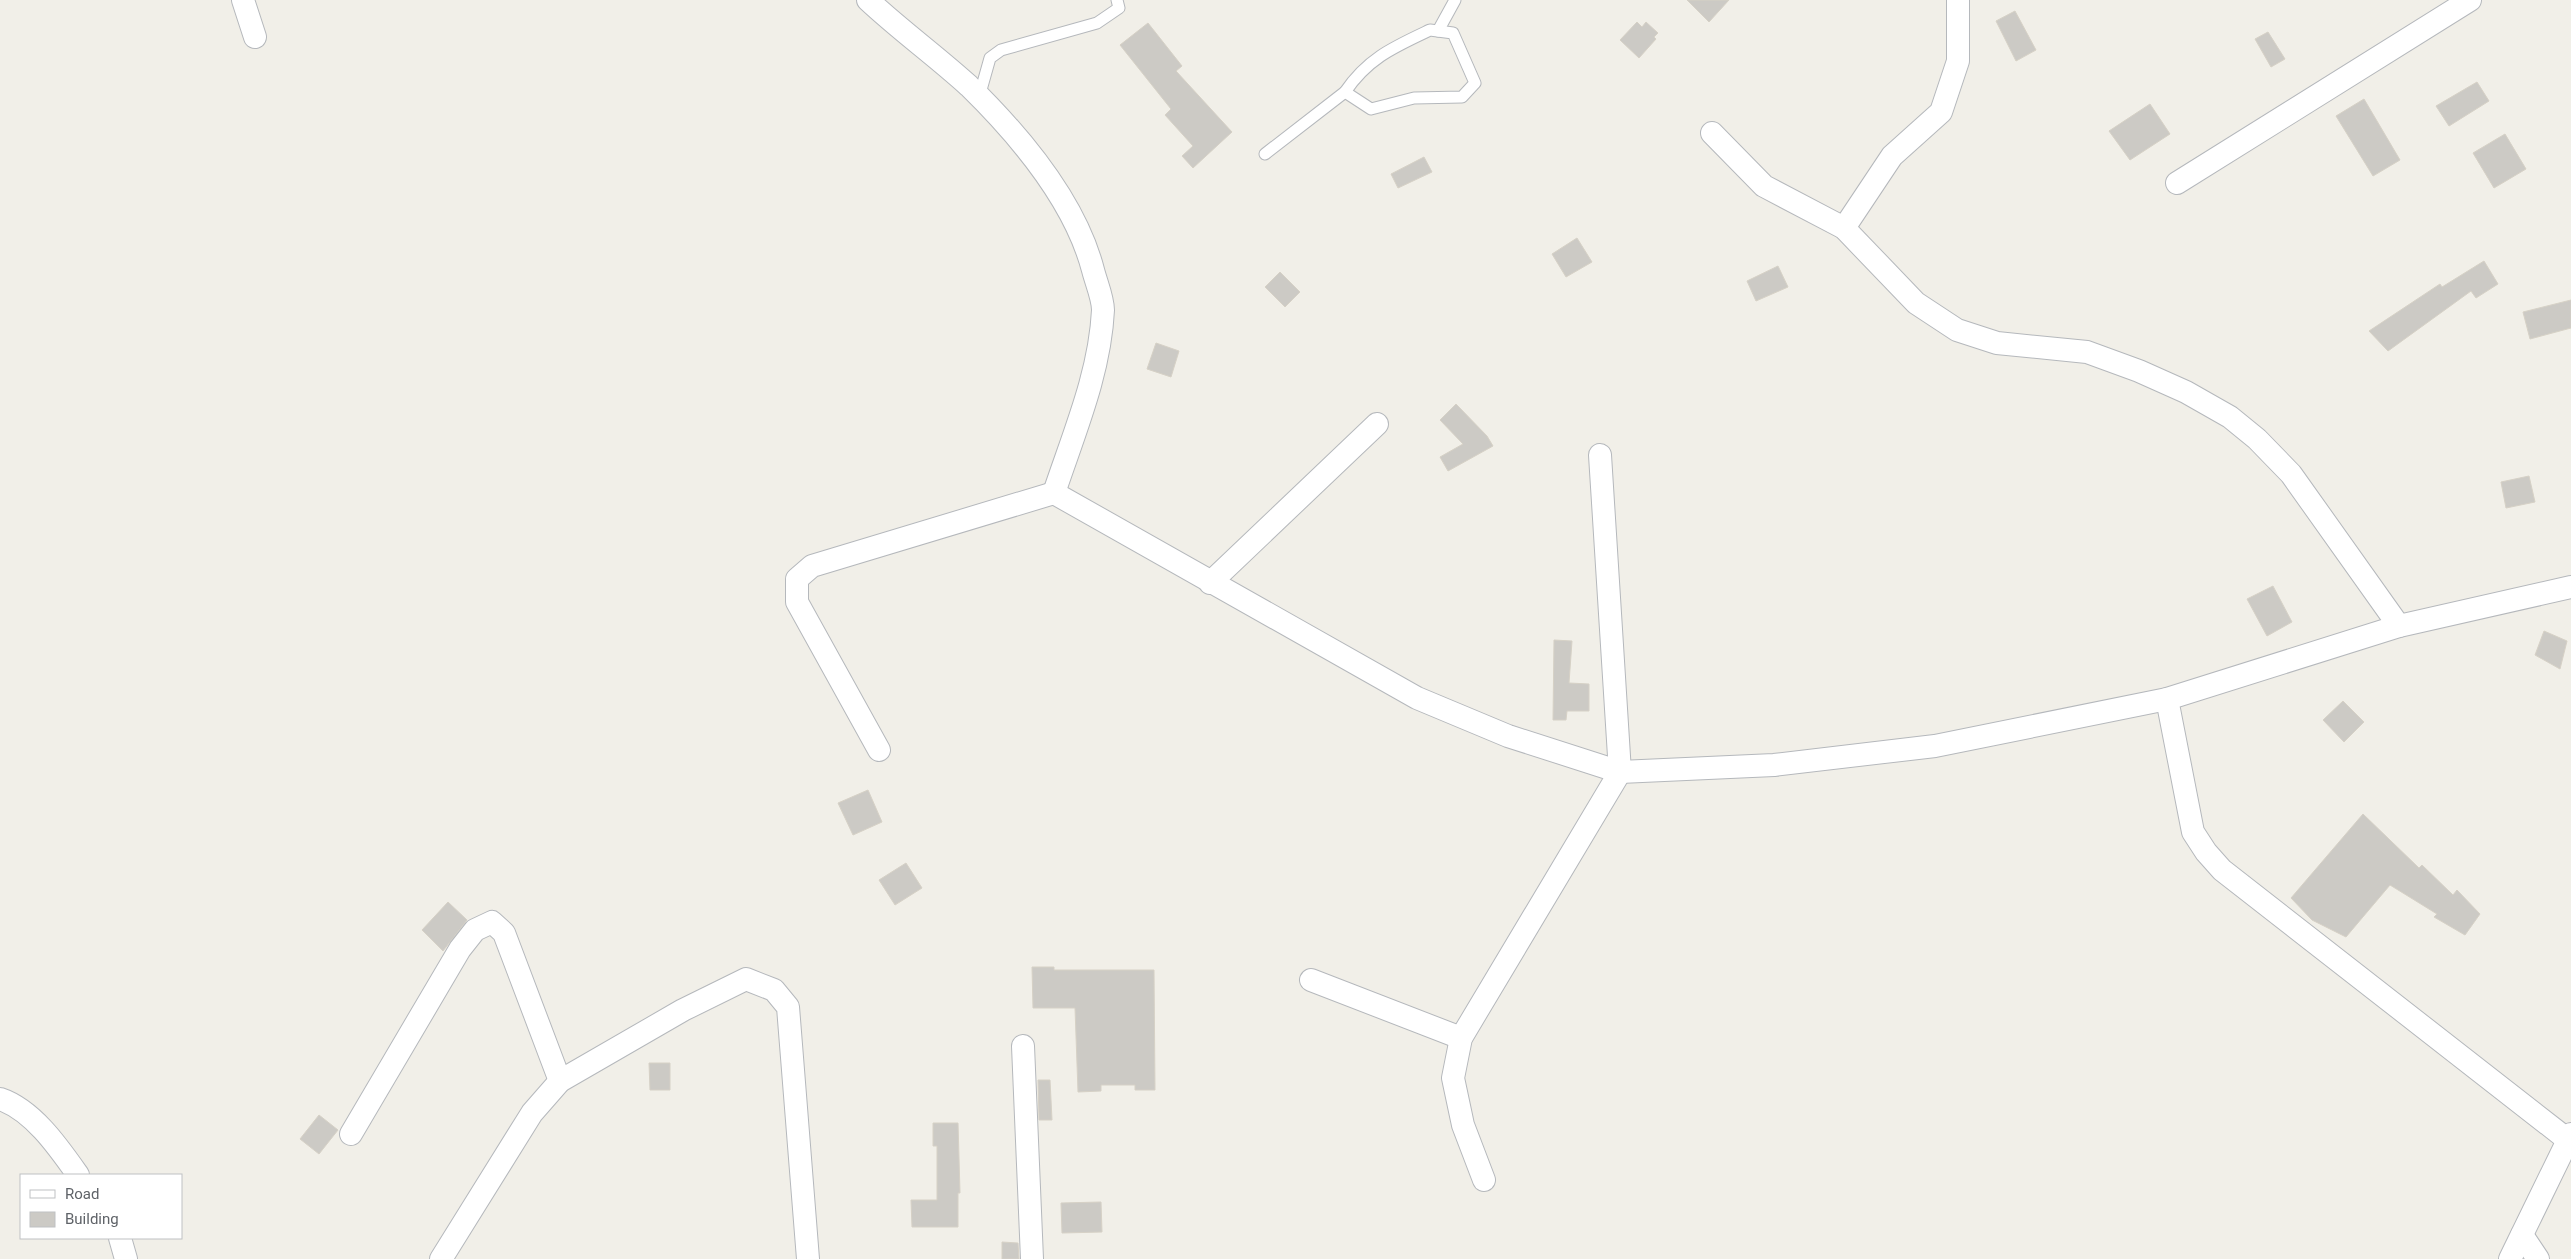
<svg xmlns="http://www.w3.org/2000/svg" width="2571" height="1259" viewBox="0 0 2571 1259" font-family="Roboto,sans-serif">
<rect width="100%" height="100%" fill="#f1efe8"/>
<g fill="#cccac5" stroke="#d6d1c6">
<polygon points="1687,0 1729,0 1709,22"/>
<polygon points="2015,11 2036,50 2016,61 1996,21"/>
<polygon points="1637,22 1642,27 1646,22 1658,33 1654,37 1656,39 1639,58 1620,40"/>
<polygon points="1148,23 1182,66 1176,71 1232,132 1193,168 1182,156 1193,146 1165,115 1171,109 1120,45"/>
<polygon points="2268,32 2285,59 2271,67 2255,39"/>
<polygon points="2477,82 2489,101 2449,126 2436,106"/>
<polygon points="2364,99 2400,160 2373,176 2336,116"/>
<polygon points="2150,104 2170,134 2130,160 2109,131"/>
<polygon points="2505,134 2526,169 2494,188 2473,153"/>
<polygon points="1424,157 1432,172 1398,188 1391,174"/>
<polygon points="1577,238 1592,262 1566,277 1552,254"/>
<polygon points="2484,261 2498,284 2476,298 2471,291 2388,351 2369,331 2440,284 2442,287"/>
<polygon points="1778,266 1788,287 1756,301 1747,281"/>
<polygon points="1280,272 1300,292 1285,307 1265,287"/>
<polygon points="2571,300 2571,328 2530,339 2523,312"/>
<polygon points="1156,343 1179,351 1171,377 1147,369"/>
<polygon points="1456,404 1487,436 1493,446 1448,471 1440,457 1463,444 1440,420"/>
<polygon points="2529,476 2535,502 2506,508 2501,482"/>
<polygon points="2273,586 2292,622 2267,636 2247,599"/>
<polygon points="2544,631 2567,641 2560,669 2535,655"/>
<polygon points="1554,640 1572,641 1569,683 1589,684 1589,711 1567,711 1566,720 1553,720"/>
<polygon points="2343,701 2364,722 2344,742 2323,720"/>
<polygon points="868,790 882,822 853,835 838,803"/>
<polygon points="2363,814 2419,868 2422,865 2453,895 2457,890 2480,914 2465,935 2434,917 2437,914 2390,885 2346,937 2312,920 2291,898"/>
<polygon points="906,863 922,888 895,905 879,880"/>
<polygon points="448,902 467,920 443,951 422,930"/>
<polygon points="1032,967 1054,967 1054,970 1154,970 1155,1090 1135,1090 1135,1085 1101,1085 1101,1091 1078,1092 1075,1008 1033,1008"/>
<polygon points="649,1063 670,1063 670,1090 650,1090"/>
<polygon points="1038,1080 1050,1080 1052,1120 1039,1120"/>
<polygon points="319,1115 338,1130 319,1154 300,1139"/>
<polygon points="933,1123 958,1123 960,1193 958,1193 958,1227 912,1227 911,1200 937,1200 937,1146 933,1146"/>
<polygon points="1101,1202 1102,1232 1062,1233 1061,1203"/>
<polygon points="1002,1242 1018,1243 1019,1259 1002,1259"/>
</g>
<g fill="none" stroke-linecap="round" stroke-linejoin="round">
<defs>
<g id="lane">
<path d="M 1430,30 L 1453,33 L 1475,83 L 1462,97 L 1414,98 L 1371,109 L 1345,92 C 1368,58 1394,47 1430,30 Z"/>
<polyline points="1438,31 1455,0"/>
<polyline points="979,97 990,58 1001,50 1097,23 1119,8 1117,0"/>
<polyline points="1265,154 1345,92"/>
</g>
<g id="street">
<polyline points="243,0 255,37"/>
<path d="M 868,0 C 900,30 936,56 969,86 C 1019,135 1075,201 1093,270 C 1096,282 1103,298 1103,310 C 1100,373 1074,433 1054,493"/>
<polyline points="1712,133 1764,186 1844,228 1916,303 1957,330 1997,343 2087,352 2139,371 2186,392 2230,417 2257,439 2291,474 2399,626"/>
<polyline points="2177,183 2470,0"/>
<polyline points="1844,228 1892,156 1941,112 1958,61 1958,0"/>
<polyline points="1210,583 1377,424"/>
<polyline points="2167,699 2193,832 2206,852 2222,870 2568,1140"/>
<polyline points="879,750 797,602 797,579 812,566 1054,493 1417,698 1508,736 1620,772 1774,765 1935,746 2167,699 2399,626 2571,587"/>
<polyline points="1311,980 1461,1038"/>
<polyline points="1023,1046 1032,1259"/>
<path d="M 0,1099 C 33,1110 59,1148 78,1175"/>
<polyline points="351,1134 460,949 475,930 492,922 504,933 560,1081"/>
<polyline points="1484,1180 1463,1125 1453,1078 1461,1038 1620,772 1600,455"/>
<polyline points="2522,1235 2538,1259"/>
<polyline points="120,1238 126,1259"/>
<polyline points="441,1259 532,1113 560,1081 683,1010 746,979 774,990 788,1007 808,1259"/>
<polyline points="2510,1259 2571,1134"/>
</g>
</defs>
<use href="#lane" stroke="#b5b8bc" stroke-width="13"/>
<use href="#street" stroke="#b5b8bc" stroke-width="24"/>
<use href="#lane" stroke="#fff" stroke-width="11"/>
<use href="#street" stroke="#fff" stroke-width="22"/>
</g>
<rect x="20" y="1174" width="162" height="65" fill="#ffffff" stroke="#bfc1c3"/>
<rect x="30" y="1190" width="25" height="8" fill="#ffffff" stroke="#bfc1c3"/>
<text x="65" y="1199" font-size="15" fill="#5f6368">Road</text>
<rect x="30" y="1212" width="25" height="15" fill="#cccac5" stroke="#bfc1c3"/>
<text x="65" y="1224" font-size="15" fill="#5f6368">Building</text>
</svg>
